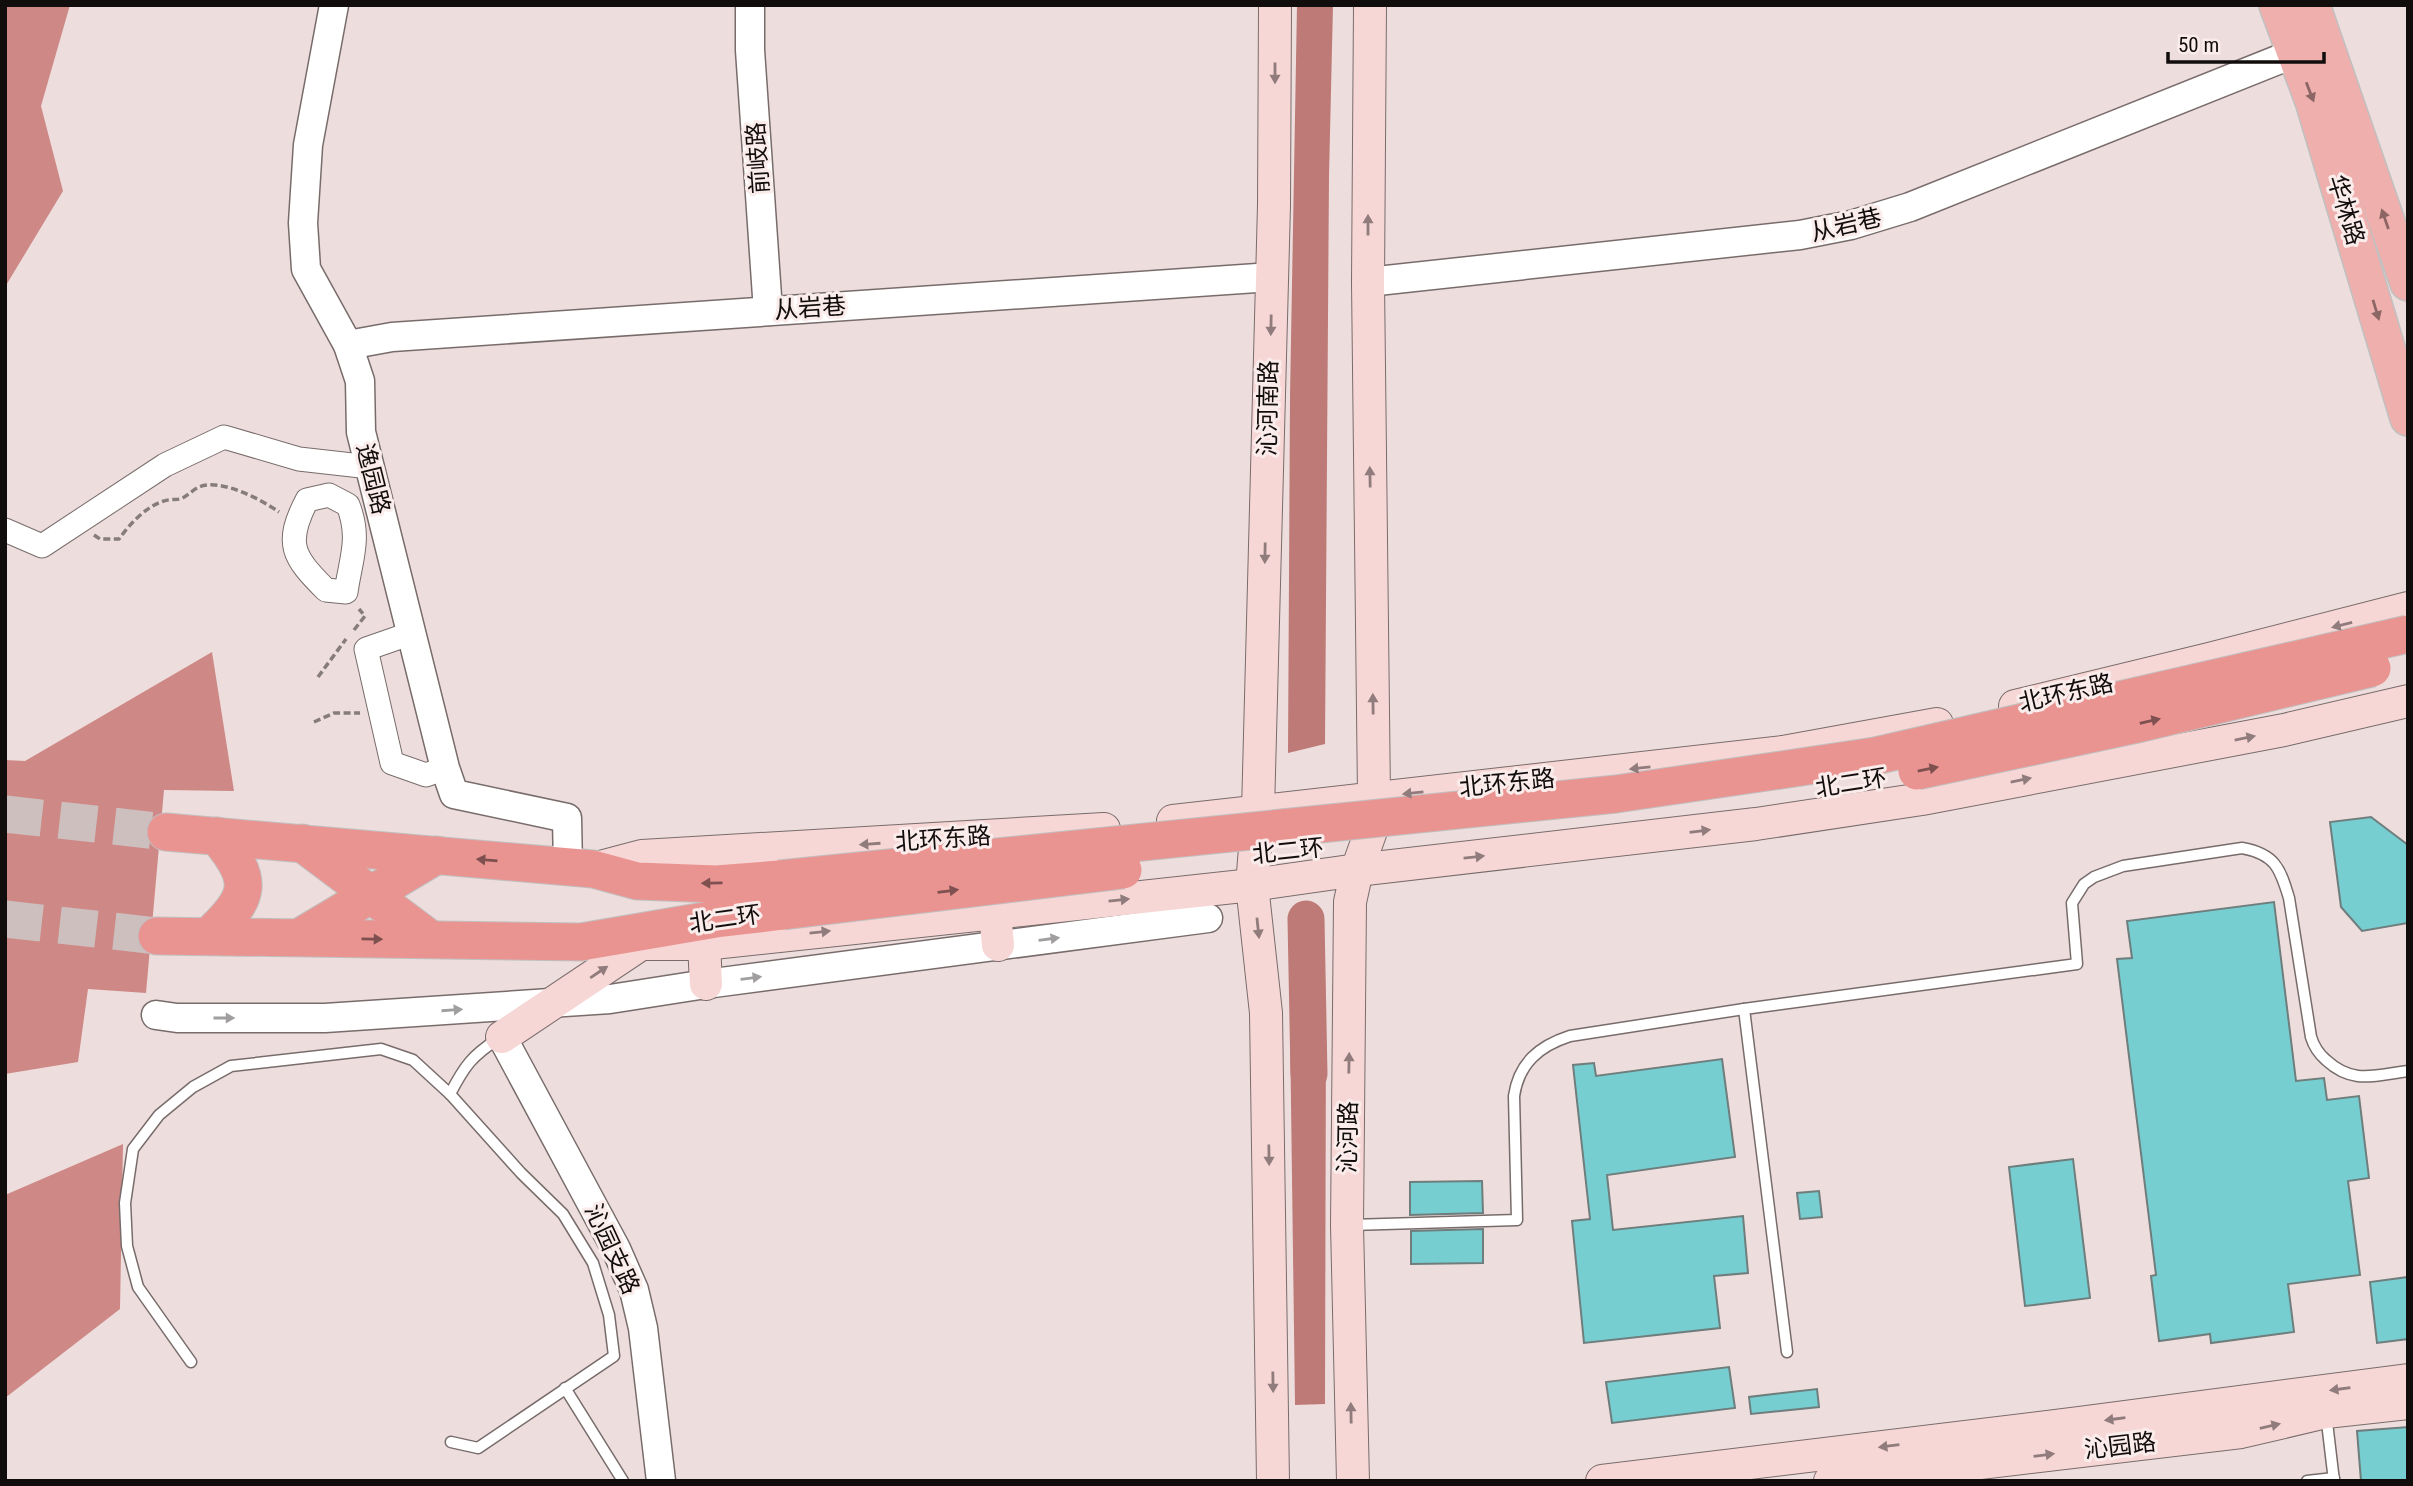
<svg xmlns="http://www.w3.org/2000/svg" width="2413" height="1486" viewBox="0 0 2413 1486" font-family="'Roboto Condensed','Noto Sans SC',sans-serif">
<rect width="100%" height="100%" fill="#eddedd"/>
<g fill="#ce8986">
<polygon points="5,5 70,5 41,106 63,191 5,287"/>
<polygon points="212,652 234,791 164,790 146,993 88,989 78,1062 5,1074 5,760 25,761"/>
<polygon points="123,1144 120,1309 5,1398 5,1195"/>
</g>
<g fill="#bd7a77">
<polygon points="1297,5 1333,5 1329,176 1325,744 1288,753 1290,396"/>
<polygon points="1326,1022 1325,1404 1295,1405 1290,1026"/>
</g>
<g fill="none" stroke-linecap="round" stroke-linejoin="round">
<polyline stroke="#bd7a77" stroke-width="37" points="1306,919 1309,1074"/>
</g>
<g fill="#76ced1" stroke="#6f7d7d" stroke-width="2">
<polygon points="2371,817 2408,845 2408,923 2362,931 2341,907 2330,822"/>
<polygon points="2274,902 2296,1081 2324,1078 2327,1100 2359,1096 2369,1178 2348,1181 2360,1275 2288,1284 2294,1332 2211,1343 2210,1334 2159,1341 2151,1276 2156,1275 2117,959 2132,958 2127,921"/>
<polygon points="1722,1059 1735,1157 1607,1175 1613,1230 1743,1216 1748,1273 1714,1276 1720,1328 1584,1343 1572,1221 1590,1219 1573,1065 1594,1063 1596,1076"/>
<polygon points="2073,1159 2090,1298 2025,1306 2009,1167"/>
<polygon points="1482,1181 1483,1213 1410,1215 1410,1182"/>
<polygon points="1819,1191 1822,1217 1800,1219 1797,1193"/>
<polygon points="1483,1229 1483,1263 1411,1264 1411,1231"/>
<polygon points="2408,1277 2408,1339 2377,1343 2370,1282"/>
<polygon points="1729,1367 1735,1408 1612,1423 1606,1382"/>
<polygon points="1817,1389 1819,1407 1751,1414 1749,1397"/>
<polygon points="2408,1427 2408,1481 2361,1481 2357,1431"/>
</g>
<g fill="none" stroke-linecap="round" stroke-linejoin="round">
<g stroke="#ccbfbe" stroke-width="37" stroke-dasharray="37 18" stroke-linecap="butt">
<polyline points="5,814 166,832"/>
<polyline points="5,919 157,936"/>
</g>
<defs>
<g id="service">
<path d="M 450,1094 C 465,1065 472,1056 499,1038"/>
<path d="M 1351,1225 L 1517,1220 L 1514,1096 C 1519,1063 1539,1046 1570,1036 L 1744,1009"/>
<path d="M 1787,1352 L 1744,1009 L 2077,964 L 2072,903 L 2084,884 L 2094,877 L 2123,866 L 2242,848 C 2275,854 2280,868 2289,898 L 2311,1037 C 2314,1047 2319,1054 2326,1060 C 2353,1085 2375,1075 2408,1071"/>
<polyline points="191,1362 138,1287 127,1246 125,1203 133,1149 159,1115 193,1087 231,1066 381,1049 413,1060 450,1094 521,1173 563,1214 593,1263 609,1315 614,1356 478,1448 451,1442"/>
<polyline points="565,1388 623,1481"/>
<polyline points="2326,1414 2334,1481"/>
<polyline points="2307,1481 2334,1478"/>
</g>
<g id="minor">
<path d="M 329,495 L 348,505 C 361,538 351,558 346,592 L 326,590 C 293,557 284,544 307,500 Z"/>
<polyline points="5,530 42,546 165,465 224,437 299,459 370,467"/>
<polyline points="412,633 366,649 392,763 426,775 445,768"/>
</g>
<g id="tertiary">
<polyline points="334,5 308,145 303,223 306,269 348,345 360,381 361,432 445,768 454,794 567,818 568,867"/>
<polyline points="750,5 750,50 768,311"/>
<polyline points="1368,282 1800,235 1851,225 1910,207 2295,53"/>
<polyline points="348,345 392,337 1272,277"/>
<polyline points="156,1015 177,1018 325,1018 610,999 706,984 1208,918"/>
<polyline points="502,1037 616,1249 634,1290 643,1328 661,1481"/>
</g>
<g id="secondary">
<polyline points="2015,706 2209,659 2408,608"/>
<polyline points="1173,821 1783,752 1937,724"/>
<polyline points="593,869 642,856 1104,829"/>
<polyline points="995,913 998,945"/>
<polyline points="636,944 704,944 995,913 1252,885 1357,870 1756,824 1922,799 2284,730 2408,701"/>
<polyline points="704,944 706,984"/>
<polyline points="502,1037 641,944"/>
<polyline points="1273,1481 1266,1013 1252,885 1258,811 1274,205 1275,5"/>
<polyline points="1353,1481 1347,1225 1350,902 1357,870 1372,828 1374,797 1368,282 1370,5"/>
<polyline points="1602,1481 2080,1423 2408,1380"/>
<polyline points="1830,1481 2241,1432 2326,1412 2408,1403"/>
</g>
<g id="primary">
<polyline points="2277,5 2313,101 2408,418"/>
<polyline points="2312,5 2408,283"/>
</g>
<g id="trunk">
<polyline points="166,832 593,869 637,881 716,884 780,879"/>
<polyline points="302,843 430,939"/>
<polyline points="157,936 581,942 716,919 783,911"/>
<path d="M 209,936 C 251,897 255,881 217,836"/>
<polyline points="300,937 437,855"/>
</g>
</defs>
<use href="#service" stroke="#786c6b" stroke-width="13"/>
<use href="#minor" stroke="#786c6b" stroke-width="25"/>
<use href="#tertiary" stroke="#786c6b" stroke-width="31"/>
<use href="#secondary" stroke="#786c6b" stroke-width="34"/>
<use href="#primary" stroke="#c1c0c0" stroke-width="38"/>
<use href="#trunk" stroke="#c1c0c0" stroke-width="39"/>
<g stroke="#867c7b" stroke-width="3.5" stroke-dasharray="7 3.5" stroke-linecap="butt">
<path d="M 94,535 L 100,539 L 119,539 C 129,525 146,506 164,501 C 169,499 175,500 180,499 C 187,497 192,490 199,487 C 220,478 261,499 279,512"/>
<polyline points="354,630 365,616 359,609"/>
<polyline points="318,677 346,639"/>
<polyline points="314,722 334,713 360,713"/>
</g>
<use href="#service" stroke="#fff" stroke-width="10"/>
<use href="#minor" stroke="#fff" stroke-width="23"/>
<use href="#tertiary" stroke="#fff" stroke-width="28"/>
<use href="#secondary" stroke="#f7d7d6" stroke-width="32"/>
<use href="#primary" stroke="#efafad" stroke-width="35"/>
<use href="#trunk" stroke="#ea9492" stroke-width="37"/>
<defs>
<g id="trunk-bridge">
<polyline points="1917,771 2133,725 2372,668"/>
<polyline points="780,879 1616,794 1781,770 1875,756 2408,634"/>
<polyline points="783,911 1123,870"/>
</g>
</defs>
<use href="#trunk-bridge" stroke="#c1c0c0" stroke-width="39" stroke-linecap="butt"/>
<use href="#trunk-bridge" stroke="#ea9492" stroke-width="37"/>
</g>
<defs><path id="oneway-solid" d="M-6-.8H1V-3.2L6.5 0L1 3.2V.8H-6Z" transform="scale(1.75)"/></defs>
<g fill="#907c7c">
<use href="#oneway-solid" transform="translate(1275 73) rotate(90)"/>
<use href="#oneway-solid" transform="translate(1368 225) rotate(-90)"/>
<use href="#oneway-solid" transform="translate(1271 325) rotate(91)"/>
<use href="#oneway-solid" transform="translate(1370 477) rotate(-91)"/>
<use href="#oneway-solid" transform="translate(1265 553) rotate(91)"/>
<use href="#oneway-solid" transform="translate(2342 625) rotate(166)"/>
<use href="#oneway-solid" transform="translate(1373 704) rotate(-91)"/>
<use href="#oneway-solid" transform="translate(2245 738) rotate(-11)"/>
<use href="#oneway-solid" transform="translate(1640 768) rotate(174)"/>
<use href="#oneway-solid" transform="translate(2021 780) rotate(-11)"/>
<use href="#oneway-solid" transform="translate(1413 793) rotate(174)"/>
<use href="#oneway-solid" transform="translate(1700 831) rotate(-7)"/>
<use href="#oneway-solid" transform="translate(870 844) rotate(176)"/>
<use href="#oneway-solid" transform="translate(1474 857) rotate(-6)"/>
<use href="#oneway-solid" transform="translate(1119 900) rotate(-6)"/>
<use href="#oneway-solid" transform="translate(1258 928) rotate(84)"/>
<use href="#oneway-solid" transform="translate(820 932) rotate(-6)"/>
<use href="#oneway-solid" transform="translate(599 972) rotate(-34)"/>
<use href="#oneway-solid" transform="translate(1349 1063) rotate(-89)"/>
<use href="#oneway-solid" transform="translate(1269 1155) rotate(89)"/>
<use href="#oneway-solid" transform="translate(1273 1382) rotate(89)"/>
<use href="#oneway-solid" transform="translate(2340 1389) rotate(172)"/>
<use href="#oneway-solid" transform="translate(1351 1413) rotate(-91)"/>
<use href="#oneway-solid" transform="translate(2115 1419) rotate(172)"/>
<use href="#oneway-solid" transform="translate(2270 1426) rotate(-13)"/>
<use href="#oneway-solid" transform="translate(1889 1446) rotate(173)"/>
<use href="#oneway-solid" transform="translate(2044 1455) rotate(-7)"/>
</g>
<g fill="#8c6665">
<use href="#oneway-solid" transform="translate(2310 92) rotate(69)"/>
<use href="#oneway-solid" transform="translate(2385 219) rotate(-109)"/>
<use href="#oneway-solid" transform="translate(2376 310) rotate(73)"/>
</g>
<g fill="#7e5050">
<use href="#oneway-solid" transform="translate(2150 721) rotate(-13)"/>
<use href="#oneway-solid" transform="translate(1928 769) rotate(-11)"/>
<use href="#oneway-solid" transform="translate(487 860) rotate(-175)"/>
<use href="#oneway-solid" transform="translate(712 883) rotate(179)"/>
<use href="#oneway-solid" transform="translate(948 891) rotate(-7)"/>
<use href="#oneway-solid" transform="translate(372 939) rotate(1)"/>
</g>
<g fill="#a09e9e">
<use href="#oneway-solid" transform="translate(1049 939) rotate(-8)"/>
<use href="#oneway-solid" transform="translate(751 978) rotate(-7)"/>
<use href="#oneway-solid" transform="translate(452 1010) rotate(-4)"/>
<use href="#oneway-solid" transform="translate(224 1018)"/>
</g>
<g text-anchor="middle" dominant-baseline="central" stroke-width="6" stroke-linejoin="round" paint-order="stroke">
<g font-size="24" fill="#120d0d" stroke="#faecea">
<text transform="translate(758 158) rotate(-94)">前岐路</text>
<text transform="translate(2346 210) rotate(73)">华林路</text>
<text transform="translate(1846 225) rotate(-13)">从岩巷</text>
<text transform="translate(810 308) rotate(-4)">从岩巷</text>
<text transform="translate(1268 408) rotate(-89)">沁河南路</text>
<text transform="translate(373 479) rotate(76)">逸园路</text>
<text transform="translate(2066 693) rotate(-13)">北环东路</text>
<text transform="translate(1507 783) rotate(-6)">北环东路</text>
<text transform="translate(1851 783) rotate(-9)">北二环</text>
<text transform="translate(943 839) rotate(-4)">北环东路</text>
<text transform="translate(1288 851) rotate(-6)">北二环</text>
<text transform="translate(725 919) rotate(-8)">北二环</text>
<text transform="translate(1348 1137) rotate(-89)">沁河路</text>
<text transform="translate(612 1249) rotate(65)">沁园支路</text>
<text transform="translate(2120 1446) rotate(-7)">沁园路</text>
</g>
</g>
<rect width="2413" height="1486" fill="none" stroke="#120d0d" stroke-width="14"/>
<path d="M2168 52v10h156v-10" fill="none" stroke="#120d0d" stroke-width="3.5"/>
<text x="2178" y="52" font-size="21" fill="#120d0d" stroke="#faecea" stroke-width="5" paint-order="stroke">50 m</text>
</svg>
